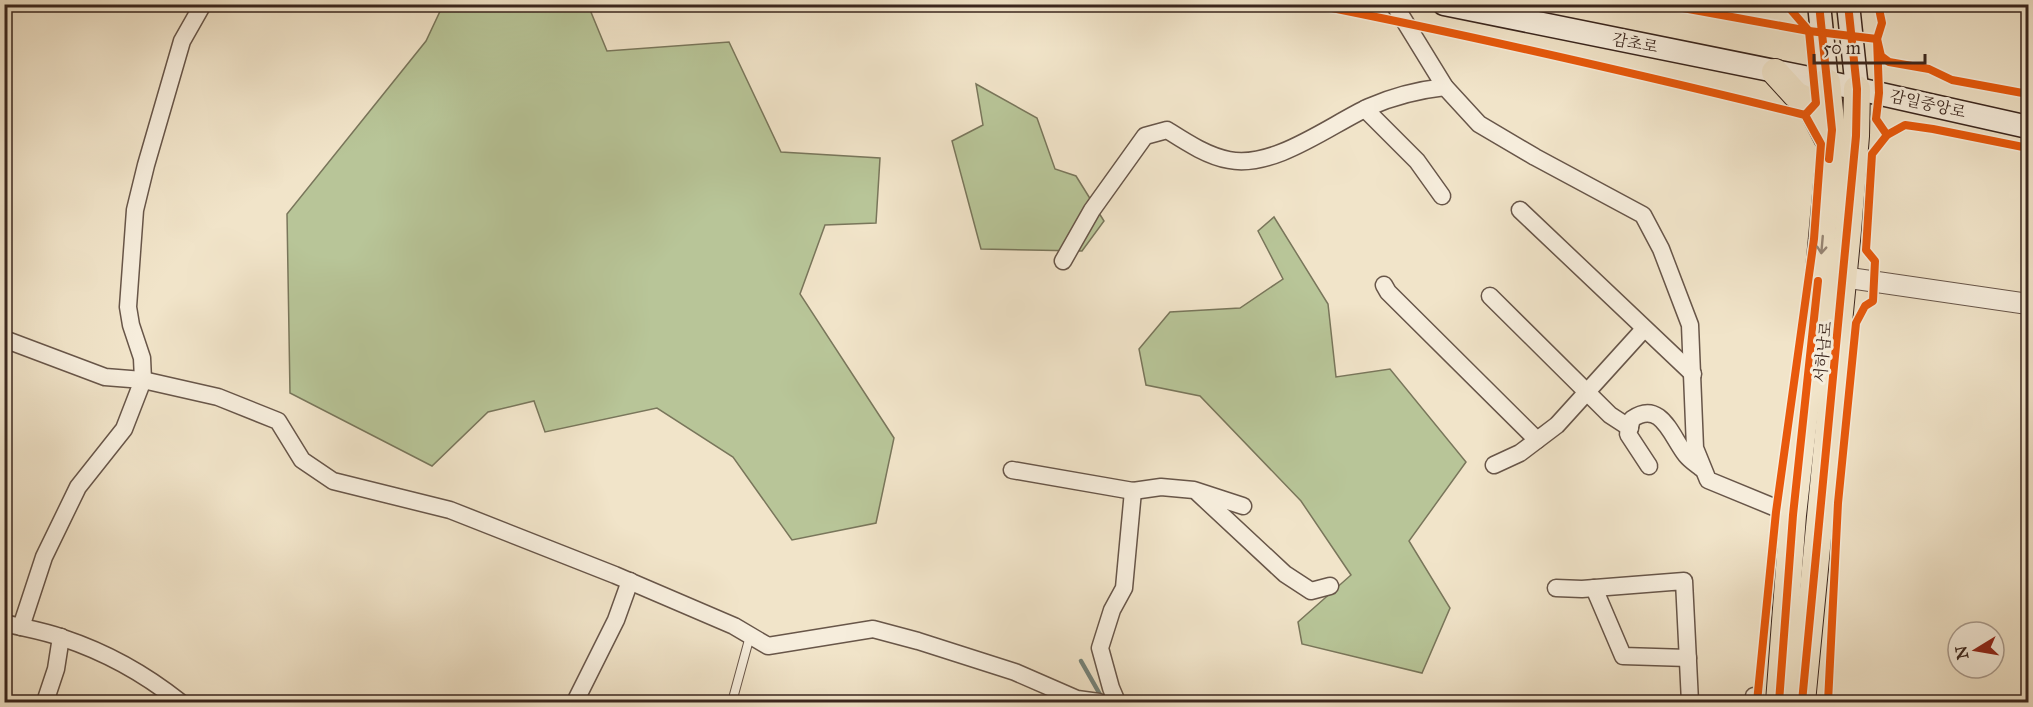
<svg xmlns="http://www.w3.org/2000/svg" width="2033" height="707" viewBox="0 0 2033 707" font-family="'IM FELL Great Primer','Noto Serif KR',serif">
<rect width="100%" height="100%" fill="#f1e4c9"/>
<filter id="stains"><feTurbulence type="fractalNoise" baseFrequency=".00333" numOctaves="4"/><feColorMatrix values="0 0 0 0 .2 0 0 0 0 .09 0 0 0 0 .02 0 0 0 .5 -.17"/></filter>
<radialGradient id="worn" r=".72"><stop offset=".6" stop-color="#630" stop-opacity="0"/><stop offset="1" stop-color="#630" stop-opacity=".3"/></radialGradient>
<g fill="#b8c598" stroke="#79765b" stroke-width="1.5">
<polygon points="443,5 588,5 607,51 729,42 781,152 880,158 876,223 825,225 800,294 894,438 876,523 792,540 733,457 657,408 545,432 534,401 488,412 432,466 290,393 287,214 426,41"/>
<polygon points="976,84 1037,118 1055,169 1076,176 1104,221 1082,251 981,249 952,141 983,125"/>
<polygon points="1274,217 1328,304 1336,377 1390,369 1466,462 1409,541 1450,608 1422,673 1302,644 1298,622 1351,575 1301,501 1200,396 1146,385 1139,349 1170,312 1240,308 1283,279 1258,231"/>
</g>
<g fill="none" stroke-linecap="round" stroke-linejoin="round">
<polyline stroke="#748279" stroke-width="4.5" points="1081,661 1102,698"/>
<defs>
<polyline id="service" points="732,702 750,636"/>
<g id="minor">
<polyline points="1394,4 1445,87 1479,124 1535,157 1643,215 1661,249 1690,325 1695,448 1708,480 1793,515"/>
<polyline points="1365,109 1417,161 1442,196"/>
<polyline points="1520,210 1693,374"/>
<path d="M 1063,261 L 1092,210 L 1145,136 L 1167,130 C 1186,142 1207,156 1229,160 C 1274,169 1330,125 1369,107 C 1394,96 1418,90 1445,87"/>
<polyline points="1384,285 1388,292 1537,440"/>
<polyline points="1490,296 1610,415 1630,428"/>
<polyline points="4,339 105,377 143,380 218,397 278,421 302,460 333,481 450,510 615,575 734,626 768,646 873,629 918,641 1015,672 1077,699 1099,702"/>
<polyline points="1494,465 1520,453 1557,425 1644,329"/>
<path d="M 1649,466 L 1628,434 L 1632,419 C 1661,399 1671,436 1686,455 C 1690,460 1696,464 1701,468"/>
<polyline points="1012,470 1133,491 1161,487 1194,490 1243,506"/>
<polyline points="1198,493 1285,574 1311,591 1330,586"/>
<polyline points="1556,588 1582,589 1684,581 1690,702"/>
<polyline points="1594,588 1623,656 1688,658"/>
<path d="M 4,623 C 24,628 44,631 63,638 C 105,652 145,674 180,702"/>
<polyline points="21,627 44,557 78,487 124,429 143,380 142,358 131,325 128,307 135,210 146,165 182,41 203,4"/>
<polyline points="45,702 56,669 61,637"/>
<polyline points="575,702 616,620 630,581"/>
<polyline points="1117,702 1111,688 1100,648 1112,610 1124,588 1133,491"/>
<polyline points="1753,702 1754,696"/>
</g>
<polyline id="tertiary" points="1829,275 2028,304"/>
<g id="secondary">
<polyline points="1444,4 1814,79 2028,127"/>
<polyline points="1819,4 1827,82"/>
<polyline points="1848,4 1857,89"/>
</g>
<g id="primary">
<polyline points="1775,72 1796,95 1808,101 1827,138"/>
<polyline points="1779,702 1793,515 1809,376 1832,130 1827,82"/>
<polyline points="1802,702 1848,230 1856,136 1857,89"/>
</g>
</defs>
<use href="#service" stroke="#685649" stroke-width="10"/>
<use href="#minor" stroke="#685649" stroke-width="19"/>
<use href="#tertiary" stroke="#685649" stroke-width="22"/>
<use href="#secondary" stroke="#3a261e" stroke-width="25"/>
<use href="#primary" stroke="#3a261e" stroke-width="28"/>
<use href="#service" stroke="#f6eddc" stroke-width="8"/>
<use href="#minor" stroke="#f6eddc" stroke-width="16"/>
<use href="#tertiary" stroke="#f6eddc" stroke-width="20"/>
<use href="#secondary" stroke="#f6eddc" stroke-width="22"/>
<use href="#primary" stroke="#f1e4c9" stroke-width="26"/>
<defs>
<g id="cycleway">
<path d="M 1312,4 C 1478,37 1642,75 1805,115 L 1821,144 L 1814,239 L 1776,512 L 1757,702"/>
<polyline points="1661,4 1809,31 1877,39 1881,56 1889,62 1929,69 1952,80 2028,94"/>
<polyline points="1792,4 1791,10 1809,31 1816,103 1805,115"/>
<polyline points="1819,4 1832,130 1829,159"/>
<polyline points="1878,4 1882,23 1877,39 1879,93 1876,119 1887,135"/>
<polyline points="1779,702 1793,515 1818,281"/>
<polyline points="1802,702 1856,136 1857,89 1848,4"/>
<polyline points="1828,702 1838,503 1856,323 1865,306 1873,301 1875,261 1866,250 1872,154 1887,135 1905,125 1933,129 2028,148"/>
</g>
</defs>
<use href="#cycleway" stroke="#f6eddc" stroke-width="11"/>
<use href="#cycleway" stroke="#e8590c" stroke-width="8"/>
</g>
<defs><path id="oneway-shaft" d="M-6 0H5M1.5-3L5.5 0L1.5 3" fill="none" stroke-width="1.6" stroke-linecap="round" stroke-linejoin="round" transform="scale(1.5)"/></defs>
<use stroke="#968574" href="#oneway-shaft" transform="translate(1822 245) rotate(95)"/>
<g text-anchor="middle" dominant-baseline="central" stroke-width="6" stroke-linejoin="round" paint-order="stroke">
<g font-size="16" fill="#3a261e" stroke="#f6eddc">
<text transform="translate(1635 43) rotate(11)">감초로</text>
<text transform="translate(1928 104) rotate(13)">감일중앙로</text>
<text transform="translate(1823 352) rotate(-84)">서하남로</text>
</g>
</g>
<rect width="2033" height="707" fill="none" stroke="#f1e4c9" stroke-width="24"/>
<rect x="6" y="6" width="2021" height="695" fill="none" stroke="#3a261e" stroke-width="3"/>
<rect x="12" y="12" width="2009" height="683" fill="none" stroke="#3a261e" stroke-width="1.5"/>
<g transform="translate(1976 650) rotate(259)"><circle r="28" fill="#f6eddc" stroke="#ab9d90" stroke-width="1.5"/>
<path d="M0-4.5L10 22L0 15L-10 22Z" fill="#8f2418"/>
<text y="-9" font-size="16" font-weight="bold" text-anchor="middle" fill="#3a261e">N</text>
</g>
<path d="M1814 54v9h111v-9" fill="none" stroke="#3a261e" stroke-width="3"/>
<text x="1823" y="54" font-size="18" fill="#3a261e" stroke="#f6eddc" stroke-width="4.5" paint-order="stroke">50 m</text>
<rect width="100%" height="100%" filter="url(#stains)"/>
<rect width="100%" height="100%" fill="url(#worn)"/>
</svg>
